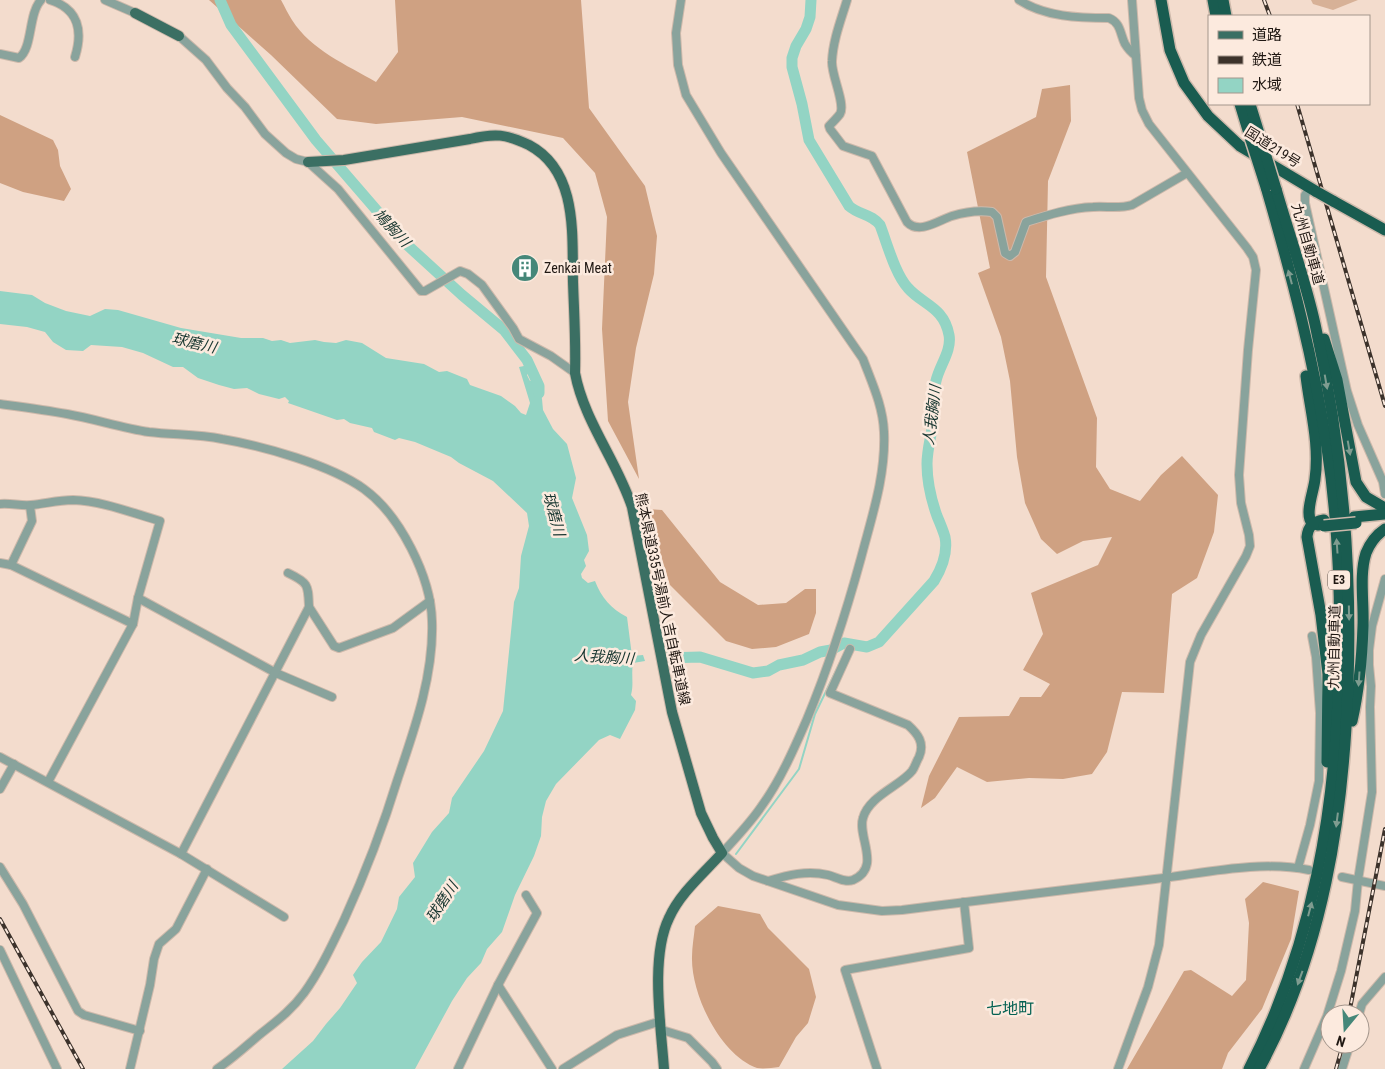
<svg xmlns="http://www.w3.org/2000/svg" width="1385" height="1069" viewBox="0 0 1385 1069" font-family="'Roboto Condensed','Noto Sans JP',sans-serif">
<rect width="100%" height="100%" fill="#f3dccd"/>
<polygon fill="#d7b197" points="1311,0 1358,0 1333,10 1313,4"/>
<g fill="#cfa182">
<path d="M 209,0 L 281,0 C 285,7 288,14 292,20 C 311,50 347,65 376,82 L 398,52 L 395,0 L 581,0 L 589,108 L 645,186 L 657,236 L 654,274 L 636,348 L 628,402 L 639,479 L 608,421 L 602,329 L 607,217 L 595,173 L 563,138 L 462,117 L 376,124 L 337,119 L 271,55 Z"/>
<polygon points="1070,85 1071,121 1048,181 1046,277 1097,418 1096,467 1110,489 1140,501 1161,475 1182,456 1218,495 1214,532 1197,578 1172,594 1164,693 1122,692 1107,752 1092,774 1063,779 1029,778 987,782 957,767 935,798 921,808 929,776 959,717 1009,716 1020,697 1041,697 1050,684 1023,670 1043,634 1031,593 1098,565 1112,537 1083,541 1057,554 1041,539 1025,503 1017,457 1010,381 1001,337 978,273 990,268 967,152 1036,117 1042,89"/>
<polygon points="0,115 53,140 58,150 60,166 71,189 64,201 23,192 0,183"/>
<polygon points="647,509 662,510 720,582 758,605 786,603 805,589 816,589 816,613 809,634 776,647 752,649 726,641 670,585"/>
<polygon points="1263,882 1299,891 1291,939 1262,1009 1228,1053 1222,1069 1127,1069 1184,971 1191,970 1232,996 1246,980 1249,923 1245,899"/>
<path d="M 718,906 L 760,914 L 768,928 L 809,969 L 816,997 L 808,1023 L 796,1037 L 779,1067 C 772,1068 763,1069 757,1068 C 720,1055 691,994 692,957 C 692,947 694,936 695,926 Z"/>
</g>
<path fill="#93d4c4" d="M 0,291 L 32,295 L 45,303 L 66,311 L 90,316 L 105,309 L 118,310 L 181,328 L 241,338 L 263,338 L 272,341 L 281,340 L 290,343 L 315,340 L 324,342 L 336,343 L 346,340 L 362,343 L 386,358 L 424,364 L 439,372 L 447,371 L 467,379 L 470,385 L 501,396 L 515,406 L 521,413 L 526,415 L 530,403 L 519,367 L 534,364 L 527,375 L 530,381 L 537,379 L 542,399 L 543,410 L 553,429 L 567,444 L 576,478 L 572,498 L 587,535 L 589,551 L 584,560 L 586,566 L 581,574 L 582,578 L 588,583 L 595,581 C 601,597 611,609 627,617 L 632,656 L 643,655 L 645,661 L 633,663 C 631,675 634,684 631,695 L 636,701 L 635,710 L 620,739 L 610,735 L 599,740 L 556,784 L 546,801 L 542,817 L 541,836 L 534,856 L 515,895 L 502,932 L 487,949 L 481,963 L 467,978 L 452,1001 L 415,1069 L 282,1069 L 313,1041 L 326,1024 L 340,1008 L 357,983 L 353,975 L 362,962 L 381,942 L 397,909 L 399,897 L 415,877 L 413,863 L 432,832 L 449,813 L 452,798 L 484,751 L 503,711 L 514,602 L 519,588 L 521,556 L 529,526 L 527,513 L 493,481 L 459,463 L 451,457 L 415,442 L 399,438 L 395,440 L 374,432 L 372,428 L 350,423 L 344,419 L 337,420 L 288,403 L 289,401 L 285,397 L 279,399 L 259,394 L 247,388 L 234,389 L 219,385 L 198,378 L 183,367 L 173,367 L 143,353 L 122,347 L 91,345 L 83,351 L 66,350 L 53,342 L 45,332 L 27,327 L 0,324 Z"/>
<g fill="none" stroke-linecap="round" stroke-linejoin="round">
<polyline stroke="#93d4c4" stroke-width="2" points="736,854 799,769 815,714 849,644"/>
<g stroke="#93d4c4" stroke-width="11">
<polyline points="220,0 231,25 316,140 404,242 462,295 504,330 527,360 539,386 539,393"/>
<path d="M 666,658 L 700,657 L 753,673 L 768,671 L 779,665 L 803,660 L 820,652 L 831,650 L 844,643 L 867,647 L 879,642 L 934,581 C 942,568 948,553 945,537 C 943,530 940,523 937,516 C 931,499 927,482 927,464 C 927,450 931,437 933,423 C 935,410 932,395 936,381 C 939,366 952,351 949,335 C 944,307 923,305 908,288 C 895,274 887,243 880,225 C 872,214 859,215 849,206 L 809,140 L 802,104 L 792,67 L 792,58 L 796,46 L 806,29 L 810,17 L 811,0"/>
</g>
<defs>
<g id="minor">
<path d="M 50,0 C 79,9 83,31 75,57"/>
<polyline points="105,0 135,13"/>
<path d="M 681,0 L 676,33 L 678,65 L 686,95 L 721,153 L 863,359 C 872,383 883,406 884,432 C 886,475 872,516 861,558 C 846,613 829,666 807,719 C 794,749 780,781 761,807 C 750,823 736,838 722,853 L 739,868 L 753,876 L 838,905 L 882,911 L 902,910 C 986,899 1070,890 1155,879 C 1206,873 1258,860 1309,870"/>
<path d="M 847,0 C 841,20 833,40 832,61 C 831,75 846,104 840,114 C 837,118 833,122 829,126 L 830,129 L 843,146 L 872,156 L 907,222 C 919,235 939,220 952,216 C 965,212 979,210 992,212 L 997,217 L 1005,253 L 1010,256 L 1015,252 L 1026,222 C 1048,215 1070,208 1093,207 C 1107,206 1119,209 1132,205 L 1187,173"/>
<path d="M 1019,0 C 1045,17 1079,18 1109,18 C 1121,23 1120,34 1125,44 C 1128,49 1132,53 1136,56"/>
<polyline points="179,36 206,60 227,88 245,107 265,134 286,153 296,159 308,162 338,189 421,291 425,291 460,271 468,274 482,285 513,328 519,339 551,356 575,373"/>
<path d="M 0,54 L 19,58 C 33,48 28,14 41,0"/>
<polyline points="1310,188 1305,195 1305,203 1347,391 1358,425 1383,482 1385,494"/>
<path d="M 0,404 C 22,407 45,410 67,414 C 95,419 122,428 149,432 C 173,435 198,434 222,439 C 263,446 331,465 364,489 C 400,515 431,577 432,621 C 434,674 415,728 398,778 C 383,827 365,874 344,920 C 332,945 320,971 304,993 C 291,1011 274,1023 258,1036 C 245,1047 232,1059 217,1069"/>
<path d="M 0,504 C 12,503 20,506 31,505 C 45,504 57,500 73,500 C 103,501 132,513 160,521 L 138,598 L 133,624 L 48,782"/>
<polyline points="0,563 11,565 133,624"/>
<polyline points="11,565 32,521 30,506"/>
<polyline points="138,598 276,673 332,697"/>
<polyline points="309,607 334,646 339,648 393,628 430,601"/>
<polyline points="0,757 181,854 284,917"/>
<polyline points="0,789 14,764"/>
<path d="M 181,854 L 309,607 C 308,585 309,583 288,573"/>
<polyline points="0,867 23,904 78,1011 84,1015 140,1031"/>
<polyline points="1298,868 1310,825 1319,781 1320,713 1316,657 1312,636"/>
<polyline points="1342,877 1385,886"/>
<path d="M 768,881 C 788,875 807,870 828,875 C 836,877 845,883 853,880 C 882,867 857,837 863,818 C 869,796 900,786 912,771 C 915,767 916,762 919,757 C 925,743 918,734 908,725 L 830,693 L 850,649"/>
<polyline points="0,950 57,1069"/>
<polyline points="498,985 552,1069"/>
<polyline points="1359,1014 1362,1004 1385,977"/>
<polyline points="662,1030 688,1038 712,1062 717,1069"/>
<polyline points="130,1069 150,985 154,959 159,944 176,929 207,869"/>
<polyline points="458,1069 498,985 537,913 526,895"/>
<polyline points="563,1069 617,1035 661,1021"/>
<polyline points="877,1069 845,970 969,948 964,902"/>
<polyline points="1118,1069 1148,987 1159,945 1190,662 1201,635 1246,556 1250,546 1249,535 1241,503 1239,475 1248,350 1256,270 1253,257 1247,248 1149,124 1142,110 1139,98 1132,0"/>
<polyline points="1304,1069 1327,1016 1341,971 1355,911 1358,880 1372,792 1370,707 1371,686 1369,665 1369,650 1372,626 1385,579"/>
<polyline points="1342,1069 1350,1044"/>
</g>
<g id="major">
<polyline points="135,13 179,36"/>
<path d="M 308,162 L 344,160 L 470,139 C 495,133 506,134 529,145 C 578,171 572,234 573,282 C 574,312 576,342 575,373 C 584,421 617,461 632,507 L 672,712 L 701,813 L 713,838 L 722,853 C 704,873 680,893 669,918 C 650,957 661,1026 664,1069"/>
</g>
<g id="highway">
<polyline points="1161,0 1170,50 1184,83 1208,116 1240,146 1317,192"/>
<polyline points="1213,0 1216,16"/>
<polyline points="1223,0 1226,16"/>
<polyline points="1240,104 1251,140"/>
<polyline points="1250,104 1262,143"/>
<polyline points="1333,201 1385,230"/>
<polyline points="1324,339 1337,380 1356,482 1366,497 1385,508"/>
<path d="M 1306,376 C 1310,410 1320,444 1315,479 C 1314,491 1304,514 1312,523 L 1318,525"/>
<polyline points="1354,517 1385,514"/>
<path d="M 1324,520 C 1313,522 1308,526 1307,537 L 1321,615 L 1328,674 L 1327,762"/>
<path d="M 1352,721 C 1359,690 1362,658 1363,626 C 1364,602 1359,575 1366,553 C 1370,543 1376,535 1385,529"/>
<path d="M 1249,1069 C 1313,945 1336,808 1339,670 C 1341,596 1338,521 1327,448 C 1314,360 1291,273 1266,187"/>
<path d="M 1259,1069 C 1323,952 1344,816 1348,684 C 1352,563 1342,443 1315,324 C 1305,279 1289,234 1276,189"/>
</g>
</defs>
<use href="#minor" stroke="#cdb9ab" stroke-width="10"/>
<use href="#major" stroke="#cdb9ab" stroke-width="12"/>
<use href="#highway" stroke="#cdb9ab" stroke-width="14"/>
<use href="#minor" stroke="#89a39c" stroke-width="8"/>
<use href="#major" stroke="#3b6f63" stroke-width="10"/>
<use href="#highway" stroke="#195c50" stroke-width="11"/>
<defs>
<g id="rail">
<polyline points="1264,0 1270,16"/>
<polyline points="1297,104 1385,406"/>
<polyline points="0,919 83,1069"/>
<polyline points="1349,1014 1385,829"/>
<polyline points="1336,1069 1343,1044"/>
</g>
</defs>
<use href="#rail" stroke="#3c322b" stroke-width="4"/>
<use href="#rail" stroke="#fceade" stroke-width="2" stroke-dasharray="5.5" stroke-linecap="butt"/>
<defs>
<g id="highway-bridge">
<polyline points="1251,140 1266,187"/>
<polyline points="1262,143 1276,189"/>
<polyline points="1317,192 1333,201"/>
<polyline points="1324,526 1356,523"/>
</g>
</defs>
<use href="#highway-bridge" stroke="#cdb9ab" stroke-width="14" stroke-linecap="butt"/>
<use href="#highway-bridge" stroke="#195c50" stroke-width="11"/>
</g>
<defs><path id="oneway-solid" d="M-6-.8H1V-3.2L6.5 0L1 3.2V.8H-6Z" transform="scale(1.25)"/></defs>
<g fill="#7f9c90">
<use href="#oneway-solid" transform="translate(1290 277) rotate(-105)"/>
<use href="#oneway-solid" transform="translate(1326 382) rotate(80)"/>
<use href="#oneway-solid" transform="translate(1349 448) rotate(80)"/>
<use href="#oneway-solid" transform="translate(1337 546) rotate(-94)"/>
<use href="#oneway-solid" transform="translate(1349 613) rotate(89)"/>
<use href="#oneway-solid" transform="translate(1359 679) rotate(94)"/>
<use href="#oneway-solid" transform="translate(1337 820) rotate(97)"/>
<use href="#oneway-solid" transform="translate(1310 909) rotate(-75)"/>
<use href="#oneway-solid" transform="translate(1300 978) rotate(110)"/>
</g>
<defs>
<symbol id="building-disc" viewBox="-11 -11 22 22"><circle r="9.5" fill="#458779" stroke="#fceade"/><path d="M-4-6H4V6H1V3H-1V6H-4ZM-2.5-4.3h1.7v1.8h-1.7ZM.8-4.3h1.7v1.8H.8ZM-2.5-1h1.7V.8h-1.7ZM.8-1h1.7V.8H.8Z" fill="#fff"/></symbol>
</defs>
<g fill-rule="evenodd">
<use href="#building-disc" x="509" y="252" width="32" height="32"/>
</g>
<g text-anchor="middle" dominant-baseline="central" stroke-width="5" stroke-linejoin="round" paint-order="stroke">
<rect fill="#fceade" stroke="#61564f" stroke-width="1" x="1328" y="570.5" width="22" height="19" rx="4"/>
<g font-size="12" font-weight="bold" fill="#1f1712">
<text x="1339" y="580">E3</text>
</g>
<g font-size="14" fill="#1f1712" stroke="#fceade">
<text transform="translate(1273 147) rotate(32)">国道219号</text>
<text transform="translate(1308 244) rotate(74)">九州自動車道</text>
<text transform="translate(663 599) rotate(78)">熊本県道335号湯前人吉自転車道線</text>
<text transform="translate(1334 647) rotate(-89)">九州自動車道</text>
</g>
<g font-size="14" fill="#1f1712" stroke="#fceade" text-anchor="start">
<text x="544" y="268">Zenkai Meat</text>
</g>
<g font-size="15" font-style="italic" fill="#16352f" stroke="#fceade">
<text transform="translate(392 228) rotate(47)">鳩胸川</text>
<text transform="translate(194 343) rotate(13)">球磨川</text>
<text transform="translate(932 415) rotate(-83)">人我胸川</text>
<text transform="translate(554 514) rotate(75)">球磨川</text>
<text transform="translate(604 657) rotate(4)">人我胸川</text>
<text transform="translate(442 902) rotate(-57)">球磨川</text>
</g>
<g font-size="16" fill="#046152" stroke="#fceade">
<text x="1010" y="1008">七地町</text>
</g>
</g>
<rect x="1208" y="15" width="162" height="90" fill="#fceade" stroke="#a4968c"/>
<rect x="1218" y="31" width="25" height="8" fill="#3b6f63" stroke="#a4968c"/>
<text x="1252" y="40" font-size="15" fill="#1f1712">道路</text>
<rect x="1218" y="56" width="25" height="8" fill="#3c322b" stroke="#a4968c"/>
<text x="1252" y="65" font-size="15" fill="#1f1712">鉄道</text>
<rect x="1218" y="78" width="25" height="15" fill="#93d4c4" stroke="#a4968c"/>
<text x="1252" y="90" font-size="15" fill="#1f1712">水域</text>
<g transform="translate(1345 1029) rotate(198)"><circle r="24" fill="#fceade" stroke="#a4968c"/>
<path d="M0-4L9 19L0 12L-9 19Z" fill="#458779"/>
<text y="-8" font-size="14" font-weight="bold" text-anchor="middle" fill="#1f1712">N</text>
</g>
</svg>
